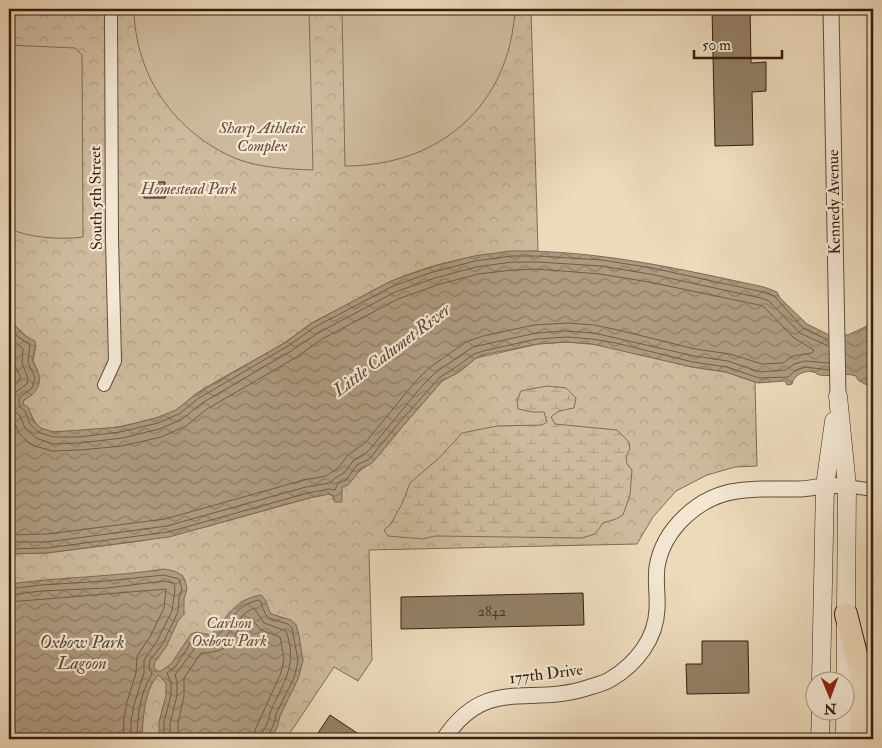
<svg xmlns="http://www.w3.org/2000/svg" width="882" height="748" viewBox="0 0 882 748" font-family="'IM FELL Double Pica',serif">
<defs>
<pattern id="forest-crowns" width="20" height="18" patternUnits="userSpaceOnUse" patternTransform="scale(1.25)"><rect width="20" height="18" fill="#ceba9d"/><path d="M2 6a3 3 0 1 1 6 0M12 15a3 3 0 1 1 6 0" fill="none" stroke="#b29f86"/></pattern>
<pattern id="wetland-marsh" width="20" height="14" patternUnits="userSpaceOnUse" patternTransform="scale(1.25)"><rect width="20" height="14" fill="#ceba9d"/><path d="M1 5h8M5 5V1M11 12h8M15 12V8" fill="none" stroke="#b29f86"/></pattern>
<pattern id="water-waves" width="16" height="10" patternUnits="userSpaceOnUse" patternTransform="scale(1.25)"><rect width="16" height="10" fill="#ae9a80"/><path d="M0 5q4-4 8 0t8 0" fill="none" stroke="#8e7d67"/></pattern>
</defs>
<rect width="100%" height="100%" fill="#eddabb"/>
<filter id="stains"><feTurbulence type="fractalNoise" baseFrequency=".004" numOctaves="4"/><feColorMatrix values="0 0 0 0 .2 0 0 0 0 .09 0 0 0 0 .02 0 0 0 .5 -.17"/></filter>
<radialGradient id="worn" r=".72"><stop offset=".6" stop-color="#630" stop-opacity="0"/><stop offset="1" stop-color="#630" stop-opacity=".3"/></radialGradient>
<g fill="url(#forest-crowns)" stroke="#816c54">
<path d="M 9,9 L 531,9 L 538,251 C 488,252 436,261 390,282 C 376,288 361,297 347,305 C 335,311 322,317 310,324 C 299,332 288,341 276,348 C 250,363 222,377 197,393 C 190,398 184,405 177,410 C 156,422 61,441 40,428 C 33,422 31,411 23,404 L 24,400 L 31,395 L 37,369 L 33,361 L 36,345 L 15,326 L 9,314 Z"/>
<polygon points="566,342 592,344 615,348 692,367 726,372 755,382 757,466 735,467 707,475 676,491 653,517 637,544 369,550 372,660 358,681 334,667 286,739 9,739 9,554 47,553 141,541 205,527 309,498 329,494 333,496 333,500 342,491 341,487 379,455 402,427 442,381 459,372 476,358 538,344"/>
</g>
<polygon fill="url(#wetland-marsh)" stroke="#816c54" points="547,386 566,388 576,398 574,408 559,411 551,417 555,424 617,430 629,442 630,449 626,456 627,464 632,470 630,495 623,515 616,519 603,523 595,534 582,538 435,536 423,539 388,536 384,530 390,525 402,504 410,483 439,458 462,433 497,426 542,425 547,422 544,412 533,412 518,409 517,400 521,391"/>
<g fill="#ceba9d" stroke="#816c54">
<path d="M 134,9 L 309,9 L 313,170 C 288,169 261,168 237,159 C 175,133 135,76 134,9 Z"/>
<path d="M 342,9 L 515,9 C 510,105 440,166 345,166 Z"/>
<path d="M 9,45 L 75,48 L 82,55 L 83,237 C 62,240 27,238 9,228 Z"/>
</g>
<g fill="url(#water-waves)" stroke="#7d6852">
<path d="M 511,251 C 598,250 680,269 764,287 L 777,292 L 780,298 L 807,324 L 829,335 L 848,335 L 867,326 L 870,308 L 873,276 L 873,398 L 870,387 L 858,380 L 856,376 C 844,372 832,377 820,375 C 813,374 820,373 813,372 C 804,370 794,375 792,384 L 787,385 L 785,381 L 758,383 L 726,372 L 692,367 L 592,344 L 566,342 L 538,344 L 487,354 L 476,358 L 459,372 L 442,381 L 402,427 L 379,455 L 372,463 L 361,469 L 348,485 L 342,487 L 342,502 L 335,502 L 333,496 L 329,494 L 309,498 L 169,537 L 47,553 L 9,554 L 9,314 C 15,327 21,335 35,341 C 37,348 32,354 33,361 C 33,364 37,368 38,372 C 43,384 35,395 24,400 L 23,404 L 28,407 L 34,422 L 41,428 L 54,432 L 120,427 L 156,418 L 176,410 L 196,394 L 286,342 L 312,323 L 391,281 L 431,267 L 474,256 Z"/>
<path d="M 164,569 L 174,571 L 182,575 L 185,580 L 187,589 L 184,599 L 184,614 L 178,621 L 166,647 L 155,662 L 154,667 L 157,671 L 161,671 L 171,664 L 191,634 L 197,632 L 209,635 C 216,631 218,627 223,621 C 233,607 243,598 261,595 C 267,600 267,607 271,614 L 291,620 L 296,625 L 299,635 L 303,661 L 298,679 L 280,716 L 277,728 L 271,739 L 159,739 L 159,722 L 166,695 L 166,683 L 158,675 C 144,691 143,719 142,739 L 9,739 L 9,584 C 60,577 113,577 164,569 Z"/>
</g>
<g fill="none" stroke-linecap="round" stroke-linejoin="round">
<g stroke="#715c46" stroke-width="1">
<polyline points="9,326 17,336 30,345 28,362 35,378 32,388 19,398 19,406 25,411 30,424 38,432 53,437 79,437 120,432 158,423 179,414 199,398 288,346 315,327 393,286 433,272 475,261 512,256 538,256 602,260 652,268 763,292 774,296 803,328 828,340"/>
<polyline points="9,336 23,349 22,363 28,378 27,384 17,391 13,396 12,404 14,410 20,416 25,428 36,438 53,444 79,443 123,438 159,429 181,420 202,403 291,351 318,333 395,292 435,278 476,267 512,262 537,262 601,266 650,274 761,298 769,301 800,333 828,346"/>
<polyline points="9,347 15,353 14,364 21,378 9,389"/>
<polyline points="9,416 14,421 19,433 28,442 35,446 52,451 80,450 122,446 161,437 186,426 207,409 295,358 322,339 398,299 437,285 478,274 513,270 537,269 600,274 649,282 759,305 764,307 794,338 814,350 812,353 793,356 783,363 762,364 730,354 695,349 618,330 594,325 568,323 534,325 483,336 466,342 429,368 415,382 365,443 348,455 338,468 326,476 304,480 165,519 47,534 9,535"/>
<polyline points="9,542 47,542 167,526 306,487 330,483 335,478 344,473 353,461 365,454 371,448 421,387 436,372 473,347 536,333 567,331 594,333 694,356 728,361 760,372 786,370 794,364 805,361 829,363"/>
<polyline points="9,549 47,548 168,532 308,493 329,489 335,490 338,483 346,480 357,465 369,459 375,452 398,424 439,378 456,367 474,354 487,350 537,339 567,337 592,339 616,343 693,362 727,367 759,378 788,377 796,370 806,367 829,370"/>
<path d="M 9,589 L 41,585 L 106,581 L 164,575 L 179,579 L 182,589 L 179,598 L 178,612 L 162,645 L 150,660 L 149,668 L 152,674 C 140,692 137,718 137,739"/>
<polyline points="9,595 41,591 107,588 164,581 174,583 175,589 172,611 157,641 144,660 144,673 134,705 131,721 131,739"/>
<polyline points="9,602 166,589 164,608 150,637 137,656 136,673 127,702 124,718 123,739"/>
<path d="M 164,739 L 164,722 L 171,695 L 171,683 L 167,673 L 175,667 L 194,638 C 203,635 209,641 217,636 C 222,633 224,628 227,624 C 235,612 244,603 259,600 L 261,602 L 263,609 L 268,618 L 288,624 L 292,628 L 298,661 L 294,678 L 276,714 L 275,721 L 267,739"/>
<path d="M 170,739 L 170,723 L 177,696 L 177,682 L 175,675 L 198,644 C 203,644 208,647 213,645 C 232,639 235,615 254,608 L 264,623 L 286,631 C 298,664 284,682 271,710 C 269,714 270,718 268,721 C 266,728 261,732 261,739"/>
<path d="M 178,739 L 178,723 L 184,696 L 184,678 L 201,653 C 240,652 227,633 251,619 L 261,630 L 280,637 L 284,659 L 281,673 L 255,730 L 253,739"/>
</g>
</g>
<g fill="#948067" stroke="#341e0c">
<polygon points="712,9 750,9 751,63 766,62 766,91 752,92 753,145 715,146"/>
<polygon points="143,182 165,182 165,198 144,198"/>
<polygon points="583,593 584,625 401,629 401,597"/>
<polygon points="702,641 748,641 749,693 687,694 686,664 702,664"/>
<polygon points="330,715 366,739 314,739"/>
</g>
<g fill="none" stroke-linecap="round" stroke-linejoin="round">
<defs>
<g id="minor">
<polyline points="104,385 115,361 112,239 111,9"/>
<polyline points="847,486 873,490"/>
</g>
<g id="tertiary">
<polyline points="831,9 838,396"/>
<path d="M 444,739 C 487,674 530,708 590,687 C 597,685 605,683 611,679 C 636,664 656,639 657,609 C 658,596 655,581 657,567 C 663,529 699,496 737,491 C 757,488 778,489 798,489 C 807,489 815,487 824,486 C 832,485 840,486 847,486"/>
</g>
<g id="secondary">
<polyline points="838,396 847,486 845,739"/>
<polyline points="821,680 825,486 834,421"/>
<polyline points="820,739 821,710"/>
</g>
<polyline id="motorway" points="846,614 861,674 861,739"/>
</defs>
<use href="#minor" stroke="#624d38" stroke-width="14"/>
<use href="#tertiary" stroke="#624d38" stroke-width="17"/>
<use href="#secondary" stroke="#341e0c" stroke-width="19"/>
<use href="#motorway" stroke="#341e0c" stroke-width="24"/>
<use href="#minor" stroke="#f3e7d3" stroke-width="12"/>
<use href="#tertiary" stroke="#f3e7d3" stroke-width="15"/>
<use href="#secondary" stroke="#f3e7d3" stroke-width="18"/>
<use href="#motorway" stroke="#eddabb" stroke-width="22"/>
</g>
<g text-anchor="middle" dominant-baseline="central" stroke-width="4.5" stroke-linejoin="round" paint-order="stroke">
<g font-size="14" fill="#4c3623">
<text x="492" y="611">2842</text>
</g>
<g font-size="16" font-style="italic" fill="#624d38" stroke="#f3e7d3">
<text x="262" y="128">Sharp Athletic<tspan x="262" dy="18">Complex</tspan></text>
<text x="189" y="189">Homestead Park</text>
<text x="229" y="623">Carlson<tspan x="229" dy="18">Oxbow Park</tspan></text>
</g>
<g font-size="16" fill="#341e0c" stroke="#f3e7d3">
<text transform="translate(96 198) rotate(-91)">South 5th Street</text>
<text transform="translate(834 202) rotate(-91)">Kennedy Avenue</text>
<text transform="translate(546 674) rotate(-7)">177th Drive</text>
</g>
<g font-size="18" font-style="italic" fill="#5f4935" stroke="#f3e7d3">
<text transform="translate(392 350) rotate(-37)">Little Calumet River</text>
<text x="82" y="642">Oxbow Park<tspan x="82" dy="21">Lagoon</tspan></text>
</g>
</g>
<rect width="882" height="748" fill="none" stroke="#eddabb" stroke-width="30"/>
<rect x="10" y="10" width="862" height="728" fill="none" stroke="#341e0c" stroke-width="2.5"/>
<rect x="15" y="15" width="852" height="718" fill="none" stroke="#341e0c"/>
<g transform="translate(830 696) rotate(179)"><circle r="24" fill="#f3e7d3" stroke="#a79783"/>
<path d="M0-4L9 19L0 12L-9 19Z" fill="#8f2418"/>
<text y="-8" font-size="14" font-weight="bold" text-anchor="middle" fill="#341e0c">N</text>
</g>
<path d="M694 50v8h88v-8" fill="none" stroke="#341e0c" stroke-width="2.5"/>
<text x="702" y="50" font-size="15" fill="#341e0c" stroke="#f3e7d3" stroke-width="4" paint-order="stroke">50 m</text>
<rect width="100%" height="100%" filter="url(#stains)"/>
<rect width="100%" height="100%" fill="url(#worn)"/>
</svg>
